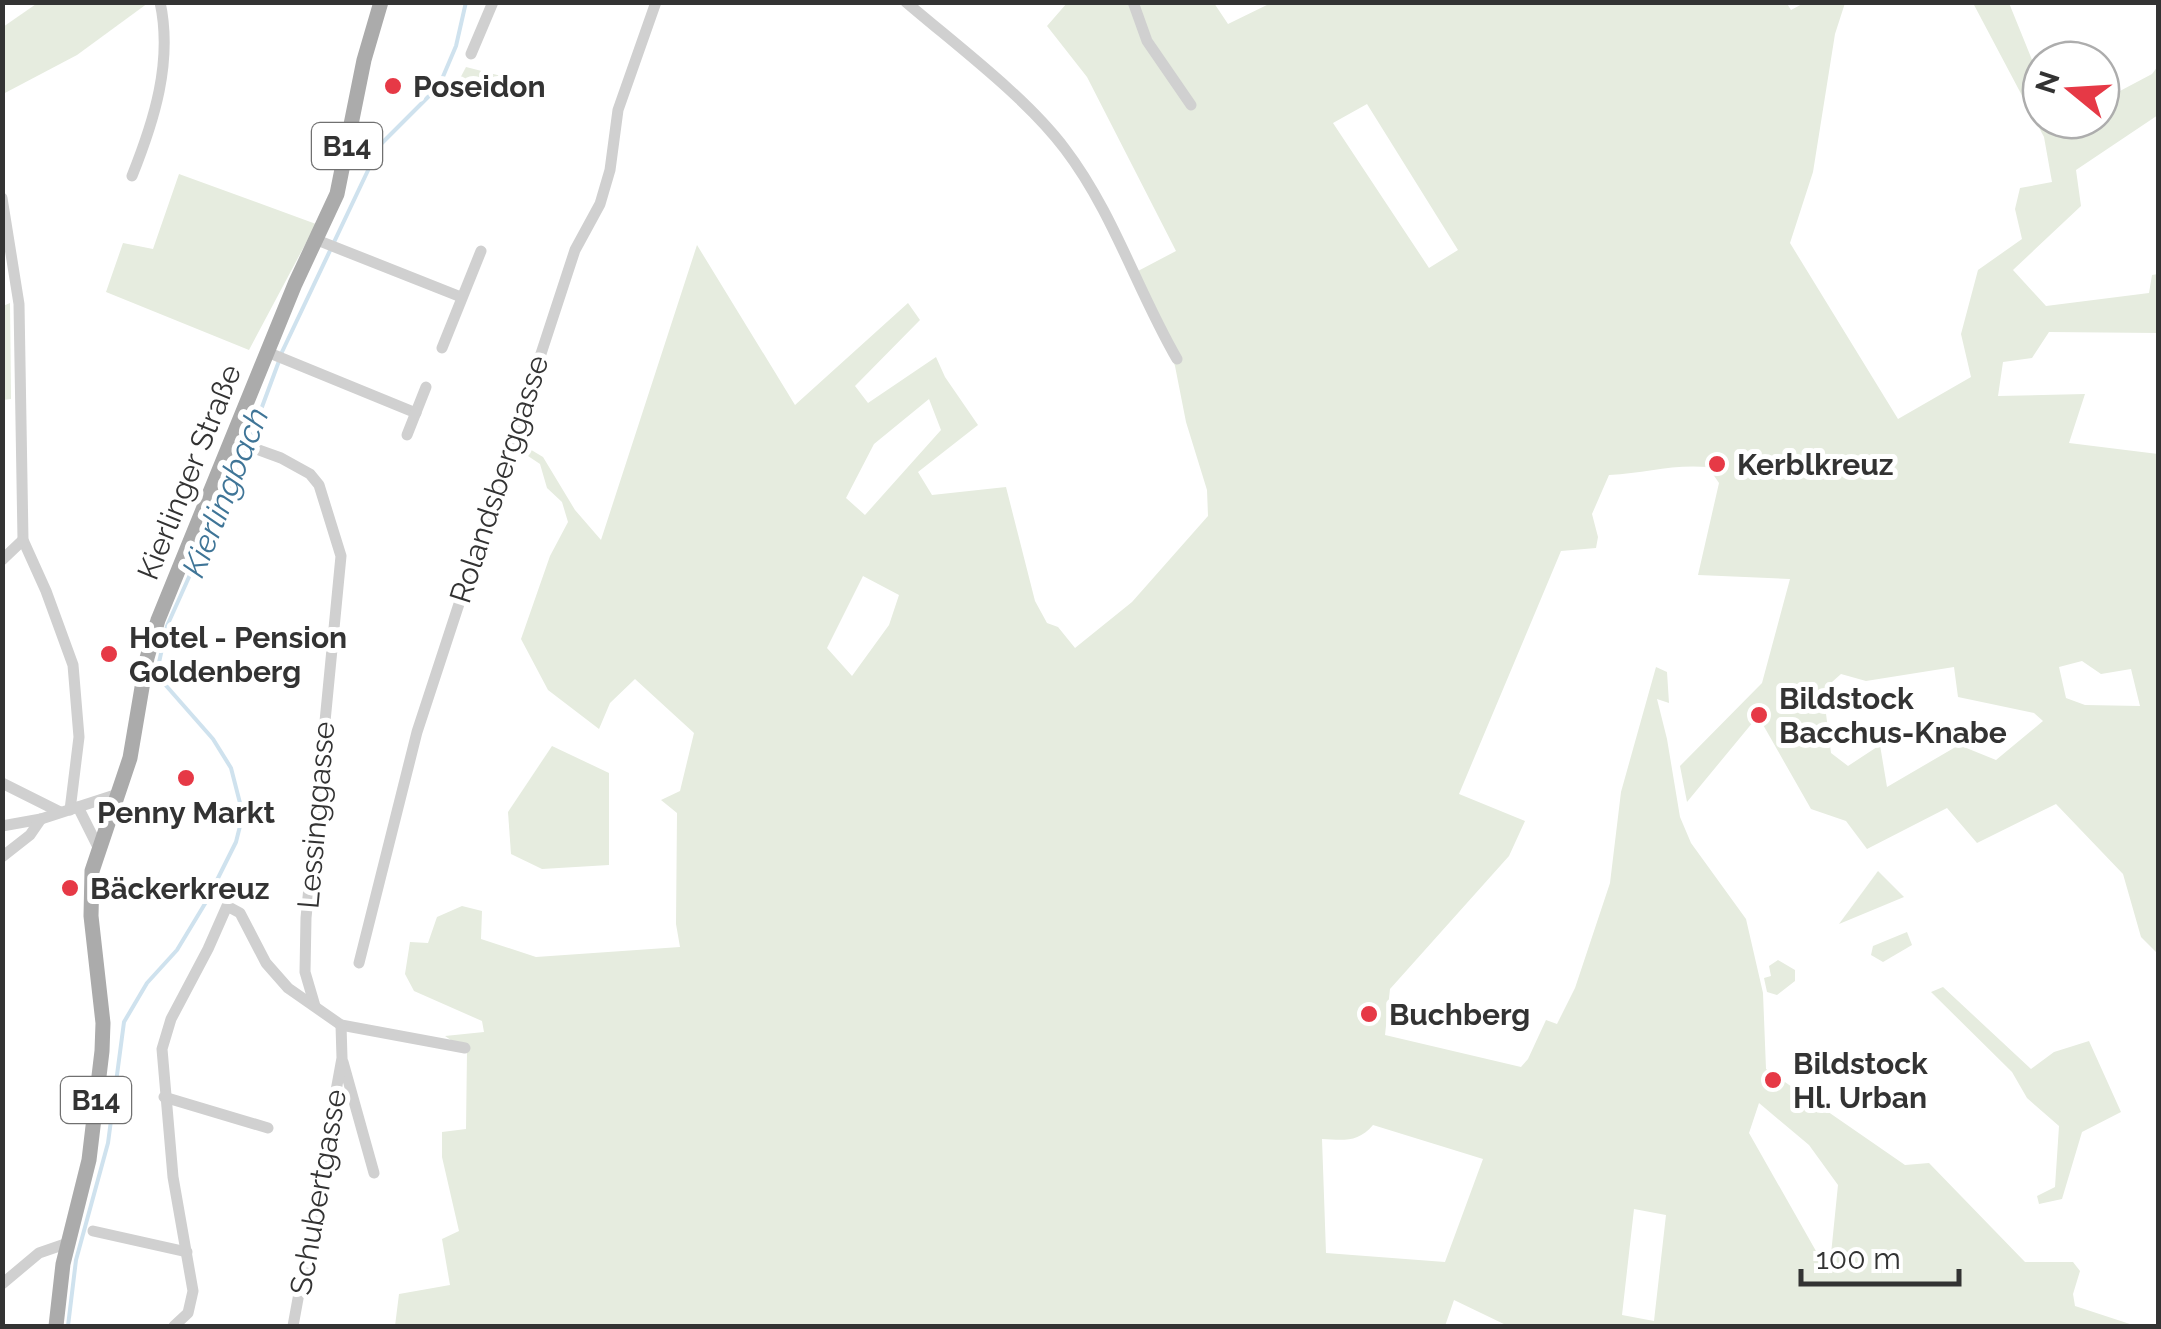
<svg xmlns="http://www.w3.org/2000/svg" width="2161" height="1329" viewBox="0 0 2161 1329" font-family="Raleway,sans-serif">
<rect width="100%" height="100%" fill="#fff"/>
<g fill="#e6ecdf" fill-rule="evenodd">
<polygon points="39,2 148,2 148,3 77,55 3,94 3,27"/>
<path d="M 1273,2 L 1786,2 L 1791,10 L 1804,3 L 1845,3 L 1835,34 L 1813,172 L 1790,243 L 1898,419 L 1971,377 L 1961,334 L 1978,270 L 2022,239 L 2015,209 L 2020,188 L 2052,182 L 2044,137 L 1973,3 L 2009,3 L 2041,82 L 2041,120 L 2057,120 L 2063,136 L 2081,120 L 2101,120 L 2101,101 L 2152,74 L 2158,66 L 2158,115 L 2076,170 L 2081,206 L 2013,270 L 2046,306 L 2149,293 L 2152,275 L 2158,274 L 2158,333 L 2049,332 L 2032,358 L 2003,362 L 1998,396 L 2085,394 L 2069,443 L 2158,454 L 2158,954 L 2141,937 L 2123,874 L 2056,804 L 1977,843 L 1947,808 L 1867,849 L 1846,821 L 1811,809 L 1758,716 L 1687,802 L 1680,766 L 1762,683 L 1790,579 L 1698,575 L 1719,483 L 1708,467 C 1672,464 1645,473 1609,475 L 1592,514 L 1598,537 L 1596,548 L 1561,551 L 1459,794 L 1525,821 L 1509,856 L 1390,989 L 1385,1035 L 1521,1067 L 1528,1059 L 1546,1020 L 1557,1024 L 1575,988 L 1610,883 L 1621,792 L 1656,667 L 1667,672 L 1669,703 L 1657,699 L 1667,739 L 1680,817 L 1691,843 L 1746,919 L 1763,993 L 1766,1069 L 1905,1165 L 1929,1163 L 2025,1262 L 2073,1262 L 2080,1271 L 2073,1294 L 2075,1306 L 2136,1326 L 1508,1326 L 1454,1300 L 1445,1326 L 395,1326 L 399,1294 L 450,1285 L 442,1239 L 459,1231 L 442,1157 L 442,1132 L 466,1129 L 467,1051 L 445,1036 L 484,1032 L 482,1021 L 414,991 L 405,974 L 410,942 L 428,943 L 437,917 L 462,906 L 482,911 L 481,939 L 536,957 L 680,947 L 676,924 L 677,813 L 661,800 L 680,791 L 694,733 L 635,679 L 610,703 L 599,729 L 548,690 L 521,639 L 550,556 L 568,522 L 562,502 L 547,488 L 540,464 L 516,448 L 518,442 L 543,457 L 575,510 L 601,540 L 697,245 L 795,405 L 908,303 L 920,320 L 855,386 L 868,403 L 936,357 L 945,377 L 978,425 L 918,472 L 932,495 L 1006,487 L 1035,601 L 1047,623 L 1058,627 L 1075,648 L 1132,602 L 1208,516 L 1207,490 L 1186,422 L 1175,366 L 1138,271 L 1176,251 L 1087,77 L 1047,26 L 1067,3 L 1214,3 L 1228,24 ZM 1367,104 L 1458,250 L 1429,268 L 1333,123 ZM 929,399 L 941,430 L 865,515 L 846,498 L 874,444 ZM 863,576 L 899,595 L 889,625 L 852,676 L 827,648 ZM 2082,661 L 2101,674 L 2131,669 L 2140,706 L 2085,705 L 2066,698 L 2059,667 ZM 1954,667 L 1958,697 L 2034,713 L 2043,721 L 1996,760 L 1959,745 L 1887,787 L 1880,745 L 1848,766 L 1831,753 L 1823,690 L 1841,674 L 1866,681 ZM 1759,1103 L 1809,1145 L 1838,1185 L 1829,1274 L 1749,1133 ZM 1373,1125 L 1483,1159 L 1445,1262 L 1326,1253 L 1322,1139 C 1343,1140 1358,1143 1373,1125 ZM 1634,1209 L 1666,1215 L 1654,1321 L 1622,1315 Z"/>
<polygon points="466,67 513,79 507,101 456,86"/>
<polygon points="179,174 316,224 249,350 106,292 123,243 153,249"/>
<polygon points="10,303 11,399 3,400 3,306"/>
<polygon points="552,746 609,773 609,865 542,869 511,854 508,812"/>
<polygon points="1878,871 1904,897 1839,924"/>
<polygon points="1907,932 1912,945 1883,962 1871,955 1873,946"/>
<polygon points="1778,960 1795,970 1795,981 1777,995 1767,992 1764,978 1771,976 1769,966"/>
<polygon points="1943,987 2031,1069 2054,1052 2089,1041 2121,1112 2082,1132 2062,1199 2039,1204 2037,1196 2055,1187 2059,1126 2027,1098 2012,1072 1931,992"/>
</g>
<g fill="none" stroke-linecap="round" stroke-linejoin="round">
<g stroke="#cfe2ee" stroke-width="4">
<polyline points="282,352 380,145 439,86 456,46 466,2"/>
<polyline points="249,442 279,361"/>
<polyline points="68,1326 76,1260 108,1143 124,1022 147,983 177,950 206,902 236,842 240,826 240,803 231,768 213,739 162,681 158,667 167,626 246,450"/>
</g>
<g stroke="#d0d0d0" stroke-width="11">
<path d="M 906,2 C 956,45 1026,97 1065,149 C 1113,212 1137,290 1177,359"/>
<polyline points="1133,2 1147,41 1191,105"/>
<polyline points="471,54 493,2"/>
<path d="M 132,176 C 154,121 173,62 160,2"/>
<polyline points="2,198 19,304 23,540 46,591 73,665 79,737 70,810"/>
<polyline points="317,240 461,297"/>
<polyline points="442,348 481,251"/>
<polyline points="267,352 416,413"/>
<polyline points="407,435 426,387"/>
<polyline points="234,441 281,458 310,474 319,485 341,556 306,918 305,972 315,1006"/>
<polyline points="2,560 23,540"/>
<polyline points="2,783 60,812"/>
<polyline points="78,807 98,847"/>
<polyline points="2,826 41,819 118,794"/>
<polyline points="2,857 30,835 41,819"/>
<polyline points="359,963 417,732 575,250 600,204 610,170 618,110 656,2"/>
<polyline points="343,1062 374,1173"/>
<polyline points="164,1097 268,1128"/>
<polyline points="93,1231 187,1252"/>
<polyline points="2,1284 39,1253 68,1243"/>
<polyline points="174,1326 188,1313 193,1291 173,1177 162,1049 171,1019 208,949 227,906 240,913 266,963 288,988 341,1025 465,1048"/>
<polyline points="293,1326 342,1058 341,1025"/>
</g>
<polyline stroke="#ababab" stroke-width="15" points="56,1326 63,1264 89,1160 102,1051 103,1023 91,916 92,871 130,758 147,658 158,620 295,284 337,194 364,60 381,2"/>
</g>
<g fill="#e63946" stroke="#fff" stroke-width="4">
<circle cx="393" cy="86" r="10"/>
<circle cx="1717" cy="464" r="10"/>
<circle cx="109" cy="654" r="10"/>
<circle cx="1759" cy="715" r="10"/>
<circle cx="186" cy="778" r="10"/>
<circle cx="70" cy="888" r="10"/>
<circle cx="1369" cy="1014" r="10"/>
<circle cx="1773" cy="1080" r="10"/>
</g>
<g text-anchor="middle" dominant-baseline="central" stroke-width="10" stroke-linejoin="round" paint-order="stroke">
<g fill="#fff" stroke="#707070" stroke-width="2.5">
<rect x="312" y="123" width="70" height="46" rx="8"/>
<rect x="61" y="1077" width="70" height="46" rx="8"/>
</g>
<g font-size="28" font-weight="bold" fill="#333">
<text x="347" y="146">B14</text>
<text x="96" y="1100">B14</text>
</g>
<g font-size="30" font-weight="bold" fill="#333" stroke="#fff" text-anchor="start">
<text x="413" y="86">Poseidon</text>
<text x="1737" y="464">Kerblkreuz</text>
<text x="129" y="637">Hotel - Pension<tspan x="129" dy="34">Goldenberg</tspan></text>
<text x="1779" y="698">Bildstock<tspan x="1779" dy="34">Bacchus-Knabe</tspan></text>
<text x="186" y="812" text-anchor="middle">Penny Markt</text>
<text x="90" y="888">Bäckerkreuz</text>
<text x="1389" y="1014">Buchberg</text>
<text x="1793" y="1063">Bildstock<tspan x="1793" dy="34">Hl. Urban</tspan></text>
</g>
<g font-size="30" fill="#333" stroke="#fff">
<text transform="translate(189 472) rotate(-68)">Kierlinger Straße</text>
<text transform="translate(499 479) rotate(-72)">Rolandsberggasse</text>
<text transform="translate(316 815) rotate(-85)">Lessinggasse</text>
<text transform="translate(318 1192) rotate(-80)">Schubertgasse</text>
</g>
<g font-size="32" font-style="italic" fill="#3f7597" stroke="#fff">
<text transform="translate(225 492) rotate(-68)">Kierlingbach</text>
</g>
</g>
<rect width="2161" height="1329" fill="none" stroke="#333333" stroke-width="10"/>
<g transform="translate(2071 90) rotate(288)"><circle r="48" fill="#ffffff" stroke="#adadad" stroke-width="2.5"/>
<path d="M0-8L18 38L0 25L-18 38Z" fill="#e63946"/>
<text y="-15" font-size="28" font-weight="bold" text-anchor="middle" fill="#333333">N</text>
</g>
<path d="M1801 1269v15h158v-15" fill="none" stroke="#333333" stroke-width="5"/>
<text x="1816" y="1269" font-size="30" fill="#333333" stroke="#ffffff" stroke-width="8" paint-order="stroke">100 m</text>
</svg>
